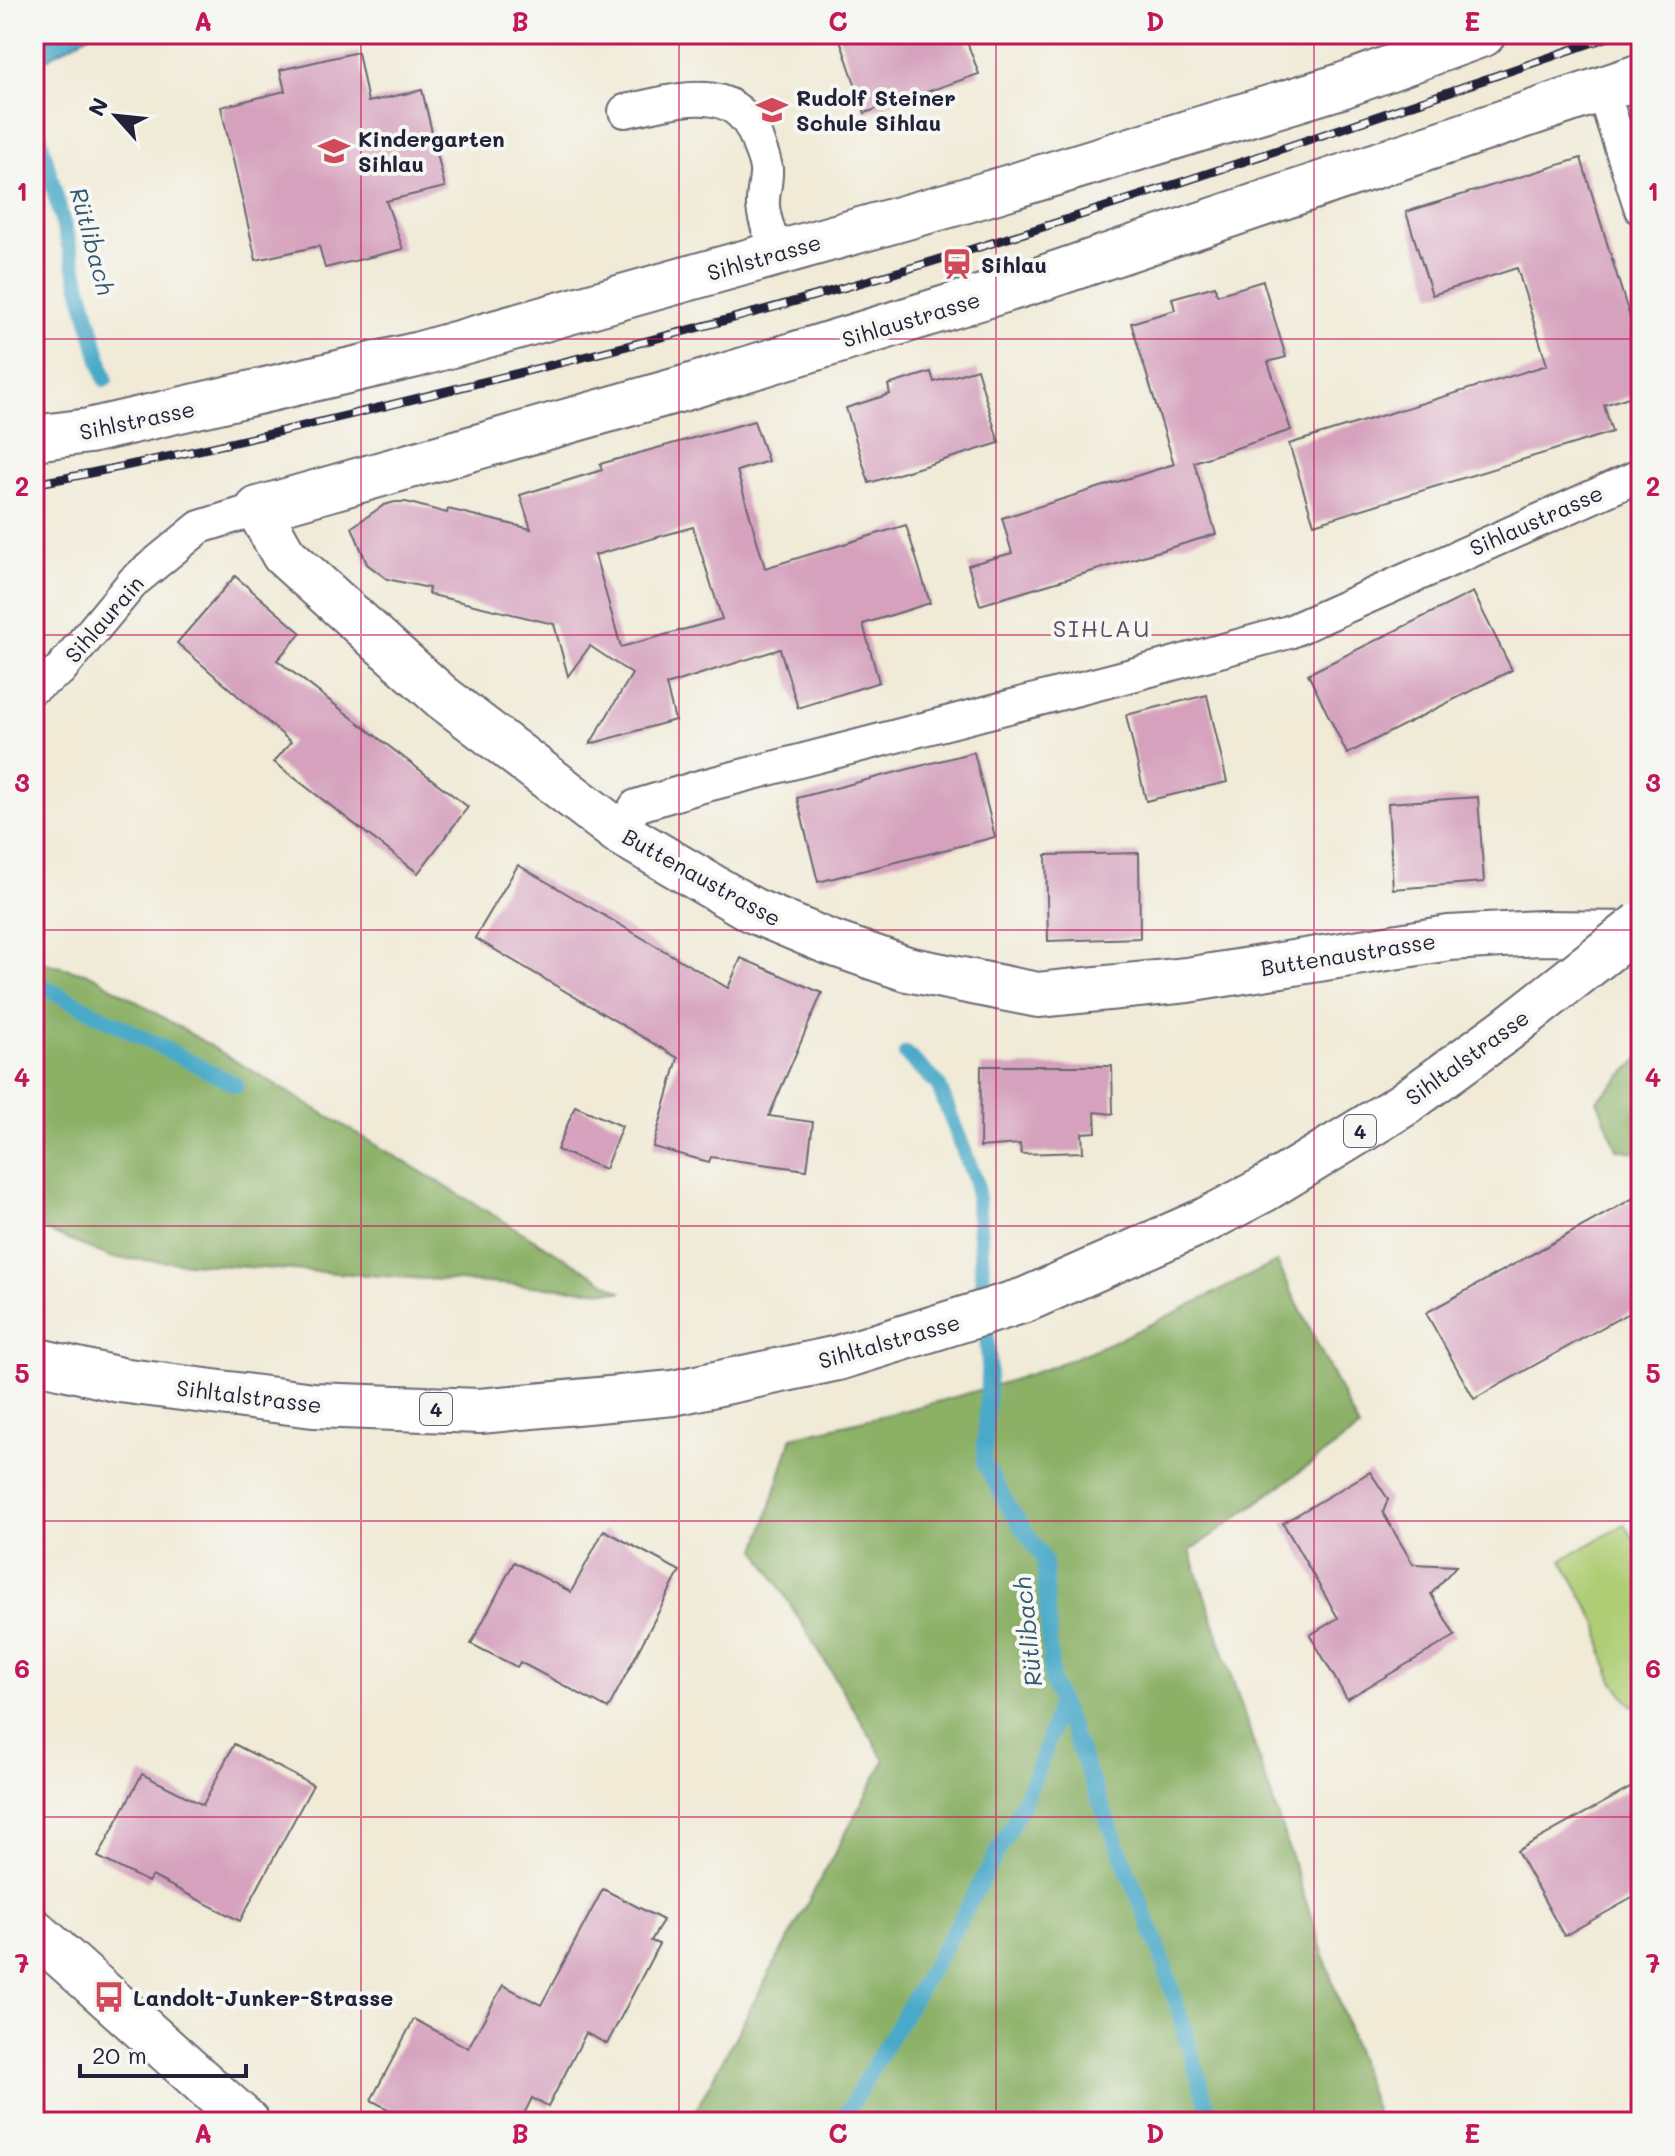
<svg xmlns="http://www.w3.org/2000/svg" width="1675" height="2156" viewBox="0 0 1675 2156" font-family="Mali,sans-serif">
<rect width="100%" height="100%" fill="#f6f6f2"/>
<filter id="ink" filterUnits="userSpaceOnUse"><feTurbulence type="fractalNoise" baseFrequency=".0125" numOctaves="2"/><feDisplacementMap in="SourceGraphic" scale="16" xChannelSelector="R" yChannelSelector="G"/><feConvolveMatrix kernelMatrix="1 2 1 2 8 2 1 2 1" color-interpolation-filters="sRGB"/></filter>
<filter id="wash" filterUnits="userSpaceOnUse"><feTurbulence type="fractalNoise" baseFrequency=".006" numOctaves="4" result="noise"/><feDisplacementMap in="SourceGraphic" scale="32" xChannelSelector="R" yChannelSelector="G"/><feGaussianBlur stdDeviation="1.8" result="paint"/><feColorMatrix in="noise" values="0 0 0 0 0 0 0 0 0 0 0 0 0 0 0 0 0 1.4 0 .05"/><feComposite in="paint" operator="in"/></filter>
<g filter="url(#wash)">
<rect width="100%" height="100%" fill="#f0ead6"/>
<polygon fill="#afcd74" stroke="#687858" stroke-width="2" points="1625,1524 1637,1544 1641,1542 1641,1702 1632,1706 1613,1681 1603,1655 1599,1626 1562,1560"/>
<g fill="#8bb066" stroke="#566950" stroke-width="2">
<polygon points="34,960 92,975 622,1292 113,1258 34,1226"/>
<polygon points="1641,1057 1641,1153 1617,1149 1597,1100"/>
<path d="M 1277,1262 L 1359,1429 L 1190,1551 L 1379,2122 L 689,2122 L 885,1760 L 757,1550 L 792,1437 C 878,1417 962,1398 1045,1369 C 1125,1340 1201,1299 1277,1262 Z"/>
</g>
<polygon fill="#49a9c8" stroke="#366682" stroke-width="2" points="34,34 91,34 34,66"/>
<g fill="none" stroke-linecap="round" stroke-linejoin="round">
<g stroke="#49a9c8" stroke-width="16">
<polyline points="34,116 105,379"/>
<polyline points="34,982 236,1085"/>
<polyline points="906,1054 938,1084 976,1182 989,1365 984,1463 1008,1506 1044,1560 1052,1682 1160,1951 1212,2122"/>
<path d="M 842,2122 C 906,2004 983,1894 1037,1771 C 1047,1749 1053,1724 1060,1701"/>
</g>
</g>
<g id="blocks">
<g fill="#d5a1bd" fill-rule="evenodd">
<polygon points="838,34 964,34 979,74 865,113"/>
<polygon points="358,52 368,102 422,90 445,187 386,201 403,249 325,268 319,246 256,260 221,107 285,91 280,70"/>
<polygon points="1581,158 1641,354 1641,393 1604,405 1612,432 1314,524 1289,444 1547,365 1517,268 1432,295 1406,212"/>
<polygon points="1263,281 1286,357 1268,362 1291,430 1194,462 1216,534 980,605 968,565 1012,553 1002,518 1174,464 1131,323 1175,310 1172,298 1215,286 1217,295"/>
<polygon points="977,369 999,443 869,483 846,408 890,394 888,385 931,372 934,382"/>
<path d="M 754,421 L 768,461 L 737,471 L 765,568 L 906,525 L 930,603 L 863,624 L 879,682 L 798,708 L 780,649 L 666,685 L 675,720 L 590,744 L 632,674 L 590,646 L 568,676 L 554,624 L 428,594 L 429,588 L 387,579 L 367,564 L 352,527 L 384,505 L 395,502 L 406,502 L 447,513 L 448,509 L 531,529 L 520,495 L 602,470 L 600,464 ZM 693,527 L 722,619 L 621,647 L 595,555 Z"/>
<polygon points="235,576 301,633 277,660 468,807 418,873 274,762 291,742 177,643"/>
<polygon points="1473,592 1512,670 1347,754 1308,674"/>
<polygon points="1207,695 1227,782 1146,801 1126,715"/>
<polygon points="974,752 995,837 818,882 797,798"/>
<polygon points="1478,797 1484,882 1393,889 1388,803"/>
<polygon points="1139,853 1140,938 1048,941 1046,855"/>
<polygon points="518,865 728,988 741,958 822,993 769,1116 813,1122 807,1170 711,1157 709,1162 653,1147 678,1058 475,938"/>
<polygon points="981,1066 1112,1066 1113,1114 1095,1112 1096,1132 1082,1133 1083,1152 1021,1154 1020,1144 980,1147"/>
<polygon points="575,1106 622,1126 605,1169 557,1150"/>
<polygon points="1641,1194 1641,1306 1474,1399 1426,1313"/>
<polygon points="1370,1472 1388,1499 1383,1513 1413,1564 1456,1566 1431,1594 1455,1636 1347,1699 1310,1635 1338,1618 1283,1523"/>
<polygon points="604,1530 680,1571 608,1709 520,1662 517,1667 471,1644 514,1562 571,1592"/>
<polygon points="234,1744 313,1785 240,1921 152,1876 148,1882 98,1857 142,1774 203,1805"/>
<polygon points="1641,1782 1641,1893 1564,1936 1517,1851"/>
<polygon points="603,1889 663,1920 651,1941 659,1944 607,2044 586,2033 548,2107 532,2098 520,2122 412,2122 371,2100 414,2019 468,2048 503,1985 541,2005"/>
</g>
</g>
</g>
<g filter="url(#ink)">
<use href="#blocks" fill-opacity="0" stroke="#6a6871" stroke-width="2"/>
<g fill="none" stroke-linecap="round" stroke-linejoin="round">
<defs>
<g id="lane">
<polyline points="1602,89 1641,209"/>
<path d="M 625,111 C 677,101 739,77 759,146 C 762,153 765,162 766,169 C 767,181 762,194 763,206 C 764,222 772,238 776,253"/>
<polyline points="34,687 60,670 134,581 200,527 258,509"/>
<polyline points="619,832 636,806 699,787 1132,675 1289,632 1641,475"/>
</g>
<g id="street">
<polyline points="1641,76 1034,281 685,388 258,509 284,555 442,697 619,832 752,910 826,941 907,969 1038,995 1187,980 1449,938 1540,933 1641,934"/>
<polyline points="34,438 89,431 416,355 967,200 1341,86 1483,34"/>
</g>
<polyline id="secondary" points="34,1931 247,2122"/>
<polyline id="primary" points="34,1360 120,1380 313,1405 480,1411 673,1393 838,1358 1025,1300 1206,1220 1265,1189 1404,1104 1506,1030"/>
</defs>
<use href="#lane" stroke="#6a6871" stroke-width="36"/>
<use href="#street" stroke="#6a6871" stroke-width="48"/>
<use href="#secondary" stroke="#6a6871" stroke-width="48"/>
<use href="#primary" stroke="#6a6871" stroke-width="48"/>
<use href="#lane" stroke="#fff" stroke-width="32"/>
<use href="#street" stroke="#fff" stroke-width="44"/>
<use href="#secondary" stroke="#fff" stroke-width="44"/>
<use href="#primary" stroke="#fff" stroke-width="44"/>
<defs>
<path id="rail" d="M 34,484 C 183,456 331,420 478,383 C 631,346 783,307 934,261 C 1163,191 1390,112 1617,34"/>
</defs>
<use href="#rail" stroke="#22223b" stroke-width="9"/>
<use href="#rail" stroke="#f6f6f2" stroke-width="6" stroke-dasharray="18" stroke-linecap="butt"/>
<defs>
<polyline id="primary-bridge" points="1506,1030 1641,924"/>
</defs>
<use href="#primary-bridge" stroke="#6a6871" stroke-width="48" stroke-linecap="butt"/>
<use href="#primary-bridge" stroke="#fff" stroke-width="44"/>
</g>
</g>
<path fill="none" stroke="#c2185b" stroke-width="2" stroke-opacity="0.55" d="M 361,34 L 361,2122M 679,34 L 679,2122M 996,34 L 996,2122M 1314,34 L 1314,2122M 34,339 L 1641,339M 34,635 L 1641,635M 34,930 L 1641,930M 34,1226 L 1641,1226M 34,1521 L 1641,1521M 34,1817 L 1641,1817"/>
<defs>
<symbol id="school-bare" viewBox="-9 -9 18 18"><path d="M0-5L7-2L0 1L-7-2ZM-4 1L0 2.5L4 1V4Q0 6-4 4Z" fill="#d1495b" stroke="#f6f6f2" stroke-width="2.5" paint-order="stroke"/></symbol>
<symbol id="station-bare" viewBox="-9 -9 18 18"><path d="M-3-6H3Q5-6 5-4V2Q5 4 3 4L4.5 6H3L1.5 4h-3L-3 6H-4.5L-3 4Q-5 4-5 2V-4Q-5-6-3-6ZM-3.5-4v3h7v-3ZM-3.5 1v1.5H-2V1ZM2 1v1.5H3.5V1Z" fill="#d1495b" stroke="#f6f6f2" stroke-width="2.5" paint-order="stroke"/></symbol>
<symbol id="bus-bare" viewBox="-9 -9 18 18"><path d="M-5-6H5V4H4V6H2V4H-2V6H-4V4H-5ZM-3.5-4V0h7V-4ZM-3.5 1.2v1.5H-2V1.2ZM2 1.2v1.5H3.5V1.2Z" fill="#d1495b" stroke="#f6f6f2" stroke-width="2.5" paint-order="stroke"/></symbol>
</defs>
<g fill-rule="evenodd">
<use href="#school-bare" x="750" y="88" width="44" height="44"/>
<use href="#school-bare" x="312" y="129" width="44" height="44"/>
<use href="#station-bare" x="935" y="242" width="44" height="44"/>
<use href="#bus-bare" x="87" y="1975" width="44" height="44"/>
</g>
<g text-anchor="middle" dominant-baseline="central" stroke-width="8" stroke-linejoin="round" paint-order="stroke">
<g fill="#f6f6f2" stroke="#626272" stroke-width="2">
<rect x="1344" y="1115" width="32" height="32" rx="6"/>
<rect x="420" y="1393" width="32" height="32" rx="6"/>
</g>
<g font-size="20" font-weight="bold" fill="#22223b">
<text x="1360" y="1131">4</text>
<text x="436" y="1409">4</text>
</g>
<g font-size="22" font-weight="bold" fill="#22223b" stroke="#f6f6f2" text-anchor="start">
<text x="796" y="97">Rudolf Steiner<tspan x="796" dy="25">Schule Sihlau</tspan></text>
<text x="358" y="138">Kindergarten<tspan x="358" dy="25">Sihlau</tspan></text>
<text x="981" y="264">Sihlau</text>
<text x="133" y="1997">Landolt-Junker-Strasse</text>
</g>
<g font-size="22" fill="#22223b" stroke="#f6f6f2">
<text transform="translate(764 257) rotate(-16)">Sihlstrasse</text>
<text transform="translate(911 319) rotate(-17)">Sihlaustrasse</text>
<text transform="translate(137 420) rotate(-12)">Sihlstrasse</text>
<text transform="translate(1536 520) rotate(-24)">Sihlaustrasse</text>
<text transform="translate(104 619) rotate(-49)">Sihlaurain</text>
<text transform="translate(702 877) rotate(29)">Buttenaustrasse</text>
<text transform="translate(1348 954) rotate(-9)">Buttenaustrasse</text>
<text transform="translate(1467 1057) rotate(-36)">Sihltalstrasse</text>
<text transform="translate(889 1341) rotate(-16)">Sihltalstrasse</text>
<text transform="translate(249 1396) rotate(7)">Sihltalstrasse</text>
</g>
<g font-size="24" font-style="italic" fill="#325873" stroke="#f6f6f2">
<text transform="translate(93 241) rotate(75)">Rütlibach</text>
<text transform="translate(1027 1632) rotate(-96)">Rütlibach</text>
</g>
<g font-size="24" letter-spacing="2" fill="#614e68" stroke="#f6f6f2">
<text x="1102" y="627">SIHLAU</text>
</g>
</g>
<rect width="1675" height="2156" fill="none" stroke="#f6f6f2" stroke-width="88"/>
<g transform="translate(116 116) rotate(297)" stroke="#f6f6f2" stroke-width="6" paint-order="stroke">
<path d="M0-6L14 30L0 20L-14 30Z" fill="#22223b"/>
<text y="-12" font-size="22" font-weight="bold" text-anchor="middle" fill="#22223b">N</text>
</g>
<path d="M80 2064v12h166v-12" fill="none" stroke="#22223b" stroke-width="4"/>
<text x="92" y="2064" font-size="24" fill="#22223b" stroke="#f6f6f2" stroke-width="6" paint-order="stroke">20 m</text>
<rect x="44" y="44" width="1587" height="2068" fill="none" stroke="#c2185b" stroke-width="3"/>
<g font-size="26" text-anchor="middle" font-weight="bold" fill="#c2185b">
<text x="203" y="31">A</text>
<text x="520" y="31">B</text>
<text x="838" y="31">C</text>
<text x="1155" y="31">D</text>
<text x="1472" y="31">E</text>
<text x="22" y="201">1</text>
<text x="1653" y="201">1</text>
<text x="22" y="496">2</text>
<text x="1653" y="496">2</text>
<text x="22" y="792">3</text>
<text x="1653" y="792">3</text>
<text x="22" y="1087">4</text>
<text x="1653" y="1087">4</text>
<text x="22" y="1383">5</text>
<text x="1653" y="1383">5</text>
<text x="22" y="1678">6</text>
<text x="1653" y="1678">6</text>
<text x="22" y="1973">7</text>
<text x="1653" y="1973">7</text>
<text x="203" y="2143">A</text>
<text x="520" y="2143">B</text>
<text x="838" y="2143">C</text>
<text x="1155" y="2143">D</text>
<text x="1472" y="2143">E</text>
</g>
</svg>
